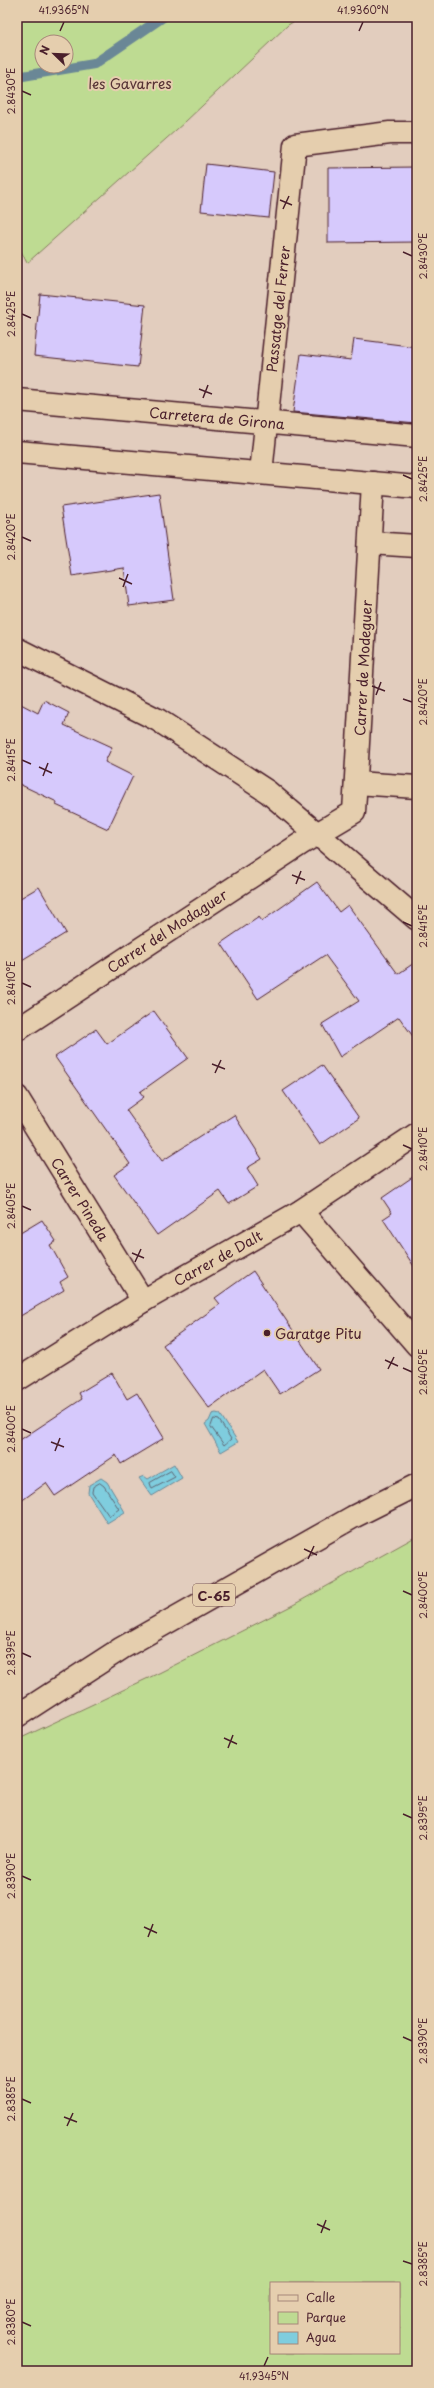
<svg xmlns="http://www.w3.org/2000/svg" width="434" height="2388" viewBox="0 0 434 2388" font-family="'Playpen Sans',sans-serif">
<rect width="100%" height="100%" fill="#e2cdbe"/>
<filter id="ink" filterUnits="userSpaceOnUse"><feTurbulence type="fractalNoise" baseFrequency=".025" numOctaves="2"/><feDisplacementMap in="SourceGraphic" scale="8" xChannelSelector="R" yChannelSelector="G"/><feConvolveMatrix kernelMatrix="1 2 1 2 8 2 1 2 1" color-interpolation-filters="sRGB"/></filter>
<g filter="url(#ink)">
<g fill="#bedb92" stroke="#847d5e" fill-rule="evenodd">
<path d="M 17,17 L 301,17 L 288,25 L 185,122 L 27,263 L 17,243 ZM 42,42 L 66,42 L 66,66 L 42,66 Z"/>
<path d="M 417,1536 L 417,2371 L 17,2371 L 17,1740 L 161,1672 L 293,1605 ZM 271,2283 L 399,2283 L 399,2353 L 271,2353 Z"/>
</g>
<g fill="#7fcdde" stroke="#6a8796">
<polygon points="216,1413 220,1414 238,1442 221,1452 205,1424 209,1421 212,1414"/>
<polygon points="174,1464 182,1478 152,1496 139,1478 144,1476 148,1479"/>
<polygon points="101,1478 107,1482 125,1512 107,1523 88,1493 89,1485"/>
</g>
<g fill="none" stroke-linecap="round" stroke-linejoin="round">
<g stroke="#5f6573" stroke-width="1">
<polygon points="214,1419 219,1420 231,1439 224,1445 211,1427"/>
<polygon points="171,1471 175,1477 152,1489 150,1483"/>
<polygon points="100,1483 104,1486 119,1509 109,1516 92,1492 93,1487"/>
</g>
<polyline stroke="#6a8796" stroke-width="10" points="17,77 94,64 163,17"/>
</g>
<g fill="#d6c9fc" stroke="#4a1f2b">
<polygon points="206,164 274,172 269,218 201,211"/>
<polygon points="417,167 417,242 328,243 328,168"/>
<polygon points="40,294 145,305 138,367 34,356"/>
<polygon points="354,339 417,347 417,423 293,412 301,354 351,360"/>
<polygon points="159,493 174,600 129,606 124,568 72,576 61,507"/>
<polygon points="44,700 69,713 64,725 112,747 105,762 133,776 108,829 56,805 57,802 17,783 17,702 38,713"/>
<polygon points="317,882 339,912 348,905 398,974 417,961 417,1042 399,1017 340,1057 322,1024 359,1001 325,955 258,999 221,943 259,917 262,921"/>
<polygon points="39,887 66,933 17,963 17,900"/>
<polygon points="154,1011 188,1058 140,1092 144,1097 126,1110 162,1161 234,1115 262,1159 247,1168 258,1186 229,1204 220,1191 157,1235 114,1175 130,1164 55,1057 96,1029 107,1044"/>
<polygon points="322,1065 359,1118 320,1145 283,1091"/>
<polygon points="417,1174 417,1271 383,1219 392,1213 382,1198"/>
<polygon points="42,1220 56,1241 50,1245 68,1277 60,1282 64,1290 17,1318 17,1235"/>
<polygon points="253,1271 319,1369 280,1394 263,1369 209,1408 163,1345 220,1304 215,1298"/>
<polygon points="112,1373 127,1399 137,1393 164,1438 121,1464 116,1455 55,1496 46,1483 17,1504 17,1442 82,1399 79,1393"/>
</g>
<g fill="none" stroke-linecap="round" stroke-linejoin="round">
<defs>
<g id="minor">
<polyline points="17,400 417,436"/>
<polyline points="261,473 295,145 390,133 417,133"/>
<polyline points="370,543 417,546"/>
<polyline points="17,649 158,720 268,792 417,919"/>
<polyline points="356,783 417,787"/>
<polyline points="17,1030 302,843 354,812 373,483"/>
<polyline points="17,1097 143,1301"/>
<polyline points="301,1211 417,1345"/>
<polyline points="17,1380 143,1301 301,1211 417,1134"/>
</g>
<g id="major">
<polyline points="17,452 417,487"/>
<polyline points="17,1716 122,1648 353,1517 417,1485"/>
</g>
</defs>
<use href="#minor" stroke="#4a1f2b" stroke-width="25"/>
<use href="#major" stroke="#4a1f2b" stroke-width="25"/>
<use href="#minor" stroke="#e5ceae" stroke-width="22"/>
<use href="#major" stroke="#e5ceae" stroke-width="22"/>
</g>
</g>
<path fill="none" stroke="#4a1f2b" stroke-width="1.5" d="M 60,31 L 64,22M 359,31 L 363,22M 22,91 L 31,95M 280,200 L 292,205M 283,209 L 289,196M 403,252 L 412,256M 22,314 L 31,318M 199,389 L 212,394M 203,398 L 208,385M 403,475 L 412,479M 22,537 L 31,541M 119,578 L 132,584M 123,587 L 128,574M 372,686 L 385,691M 376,695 L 381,682M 403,699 L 412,702M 22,760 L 31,764M 39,767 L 52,773M 43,776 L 48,763M 292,875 L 305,880M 296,884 L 301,871M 403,922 L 412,926M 22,983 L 31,987M 212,1064 L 225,1069M 215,1073 L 221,1060M 403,1145 L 412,1149M 22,1206 L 31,1210M 132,1253 L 144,1258M 135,1262 L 141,1249M 385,1360 L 398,1366M 403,1368 L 412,1372M 388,1369 L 394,1357M 22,1429 L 31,1433M 51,1442 L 64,1447M 55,1451 L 60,1438M 304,1549 L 317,1555M 308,1559 L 314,1546M 403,1591 L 412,1595M 22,1653 L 31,1657M 224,1738 L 237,1744M 228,1748 L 233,1735M 403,1814 L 412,1818M 22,1876 L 31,1880M 144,1927 L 157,1933M 148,1937 L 153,1924M 403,2037 L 412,2041M 22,2099 L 31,2103M 64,2117 L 77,2122M 67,2126 L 73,2113M 317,2224 L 330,2230M 321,2233 L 326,2220M 403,2261 L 412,2264M 22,2322 L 31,2326M 264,2366 L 268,2357"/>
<circle fill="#4a1f2b" stroke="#e5ceae" stroke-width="1.5" cx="267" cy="1333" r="4"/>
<g text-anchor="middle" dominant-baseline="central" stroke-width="4" stroke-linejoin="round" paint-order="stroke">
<rect fill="#e5ceae" stroke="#785452" stroke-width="1" x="193" y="1584" width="42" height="22" rx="3"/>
<g font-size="13" font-weight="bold" fill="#4a1f2b">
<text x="214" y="1595">C-65</text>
</g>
<g font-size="14" fill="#563235" stroke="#e5ceae">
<text x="130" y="83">les Gavarres</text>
</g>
<g font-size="14" fill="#4a1f2b" stroke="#e5ceae">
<text transform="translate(278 309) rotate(-84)">Passatge del Ferrer</text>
<text transform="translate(217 418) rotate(5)">Carretera de Girona</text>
<text transform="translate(363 668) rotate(-87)">Carrer de Modeguer</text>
<text transform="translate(167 931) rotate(-33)">Carrer del Modaguer</text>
<text transform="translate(80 1199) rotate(58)">Carrer Pineda</text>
<text transform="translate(218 1258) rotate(-29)">Carrer de Dalt</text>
</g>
<g font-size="14" fill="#4a1f2b" stroke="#e5ceae" text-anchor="start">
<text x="275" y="1333">Garatge Pitu</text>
</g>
</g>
<rect width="434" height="2388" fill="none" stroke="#e5ceae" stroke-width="44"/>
<rect x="270" y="2282" width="130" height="72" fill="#e5ceae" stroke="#a7887a"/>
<rect x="278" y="2295" width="20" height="6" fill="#e5ceae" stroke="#a7887a"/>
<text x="306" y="2302" font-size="12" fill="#4a1f2b">Calle</text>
<rect x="278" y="2312" width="20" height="12" fill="#bedb92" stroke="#a7887a"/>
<text x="306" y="2322" font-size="12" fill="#4a1f2b">Parque</text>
<rect x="278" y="2332" width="20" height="12" fill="#7fcdde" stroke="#a7887a"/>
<text x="306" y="2342" font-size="12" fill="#4a1f2b">Agua</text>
<g transform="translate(54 54) rotate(293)"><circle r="19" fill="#e5ceae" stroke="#a7887a"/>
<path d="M0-3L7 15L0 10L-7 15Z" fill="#4a1f2b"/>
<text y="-6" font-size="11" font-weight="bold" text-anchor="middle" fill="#4a1f2b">N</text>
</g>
<rect x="22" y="22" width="390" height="2344" fill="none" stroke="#4a1f2b" stroke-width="1.5"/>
<g font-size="10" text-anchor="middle" fill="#4a1f2b">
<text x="64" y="14">41.9365°N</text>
<text x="363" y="14">41.9360°N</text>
<text transform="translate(11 91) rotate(-90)" y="4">2.8430°E</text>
<text transform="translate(423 256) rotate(-90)" y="4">2.8430°E</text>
<text transform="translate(11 314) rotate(-90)" y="4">2.8425°E</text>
<text transform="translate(423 479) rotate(-90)" y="4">2.8425°E</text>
<text transform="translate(11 537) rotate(-90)" y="4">2.8420°E</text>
<text transform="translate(423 702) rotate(-90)" y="4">2.8420°E</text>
<text transform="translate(11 760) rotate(-90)" y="4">2.8415°E</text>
<text transform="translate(423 926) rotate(-90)" y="4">2.8415°E</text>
<text transform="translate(11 983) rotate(-90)" y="4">2.8410°E</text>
<text transform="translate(423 1149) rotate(-90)" y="4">2.8410°E</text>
<text transform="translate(11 1206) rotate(-90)" y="4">2.8405°E</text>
<text transform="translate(423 1372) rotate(-90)" y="4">2.8405°E</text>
<text transform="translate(11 1429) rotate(-90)" y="4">2.8400°E</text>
<text transform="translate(423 1595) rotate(-90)" y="4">2.8400°E</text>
<text transform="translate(11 1653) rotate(-90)" y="4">2.8395°E</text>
<text transform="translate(423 1818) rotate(-90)" y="4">2.8395°E</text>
<text transform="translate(11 1876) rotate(-90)" y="4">2.8390°E</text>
<text transform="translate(423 2041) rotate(-90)" y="4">2.8390°E</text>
<text transform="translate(11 2099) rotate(-90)" y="4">2.8385°E</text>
<text transform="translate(423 2264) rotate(-90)" y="4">2.8385°E</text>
<text transform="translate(11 2322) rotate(-90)" y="4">2.8380°E</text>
<text x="264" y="2380">41.9345°N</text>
</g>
</svg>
